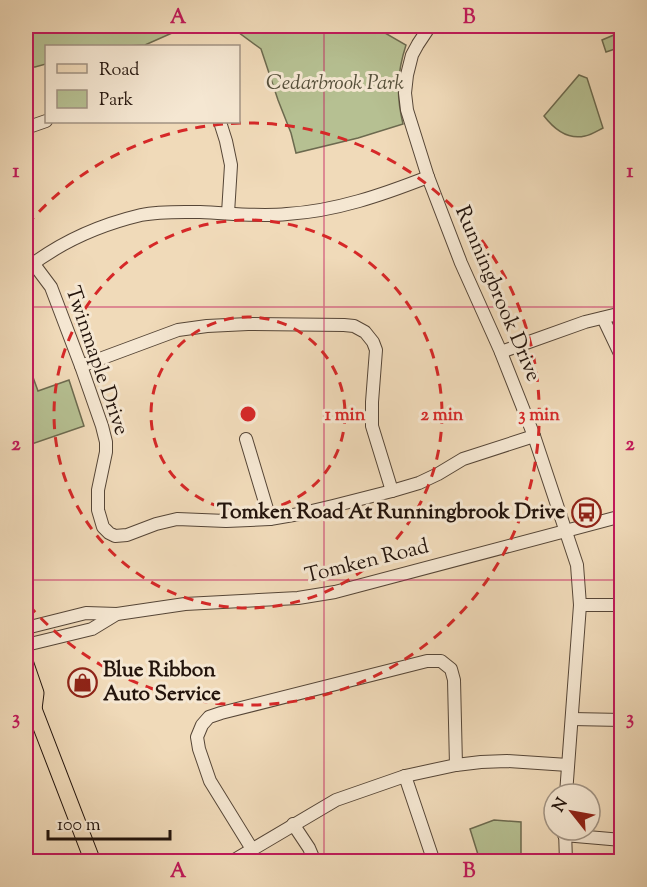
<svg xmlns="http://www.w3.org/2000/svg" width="647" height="887" viewBox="0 0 647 887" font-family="'Sorts Mill Goudy',serif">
<rect width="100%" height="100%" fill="#f0dab9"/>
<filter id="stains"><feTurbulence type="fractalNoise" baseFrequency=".00333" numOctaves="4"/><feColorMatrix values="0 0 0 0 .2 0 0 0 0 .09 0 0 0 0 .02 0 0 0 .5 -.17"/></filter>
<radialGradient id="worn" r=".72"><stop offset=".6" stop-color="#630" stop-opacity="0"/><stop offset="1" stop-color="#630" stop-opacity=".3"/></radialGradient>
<g fill="#b6c092" stroke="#6c6a4f" stroke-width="1.5">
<polygon points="26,26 199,26 172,33 145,45 127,46 46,46 46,64 35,67 26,67"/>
<path d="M 226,26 L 373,26 L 406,45 C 397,73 396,95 403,124 L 358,138 L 296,153 L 291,133 L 278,100 L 261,49 L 235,30 Z"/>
<polygon points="621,32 621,47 606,52 602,40"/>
<path d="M 579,75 L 587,78 L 603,128 C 597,131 591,135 585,136 C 568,140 554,129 544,116 Z"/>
<polygon points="30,369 38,391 69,380 84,426 26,446 26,370"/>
<polygon points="494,820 521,822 521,861 480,861 470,829"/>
</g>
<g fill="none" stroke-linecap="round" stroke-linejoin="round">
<polyline stroke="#6a786d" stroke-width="2" points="26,35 42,26"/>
<defs>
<g id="minor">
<polyline points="430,26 418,44 412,55 407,75 405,93 407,110 428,177 461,263 500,350 534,436 577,565 580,605 566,794"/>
<polyline points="220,122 226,141 231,165 228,213"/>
<polyline points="26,128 46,121"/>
<polyline points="33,263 51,287 81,366 102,426 106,442 106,452 98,490 98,510 103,527 109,533 115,536 127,535 156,524 177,519 226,521 270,519 299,514 333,506 392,491 419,483 438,474 463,459 534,436"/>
<path d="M 26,269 C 59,243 99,225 141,215 C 160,211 181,212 200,212 C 229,213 258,217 287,214 C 336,211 382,195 428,177"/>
<polyline points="603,318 622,358"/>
<polyline points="501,352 585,322 622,313"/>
<polyline points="81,366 178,330 207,326 248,324 344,325 354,326 365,332 373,342 376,350 372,402 372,426 392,491"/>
<polyline points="246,439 270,519"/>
<polyline points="580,605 622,605"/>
<polyline points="26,628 86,613 117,614 185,604 298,598 335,592 622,516"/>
<polyline points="26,645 92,629 115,615"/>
<polyline points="572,719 622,720"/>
<polyline points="405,776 434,862"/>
<polyline points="293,824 309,848 315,862"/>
<polyline points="565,830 566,862"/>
<polyline points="564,835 622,840"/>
<polyline points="252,849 210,781 199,749 197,737 202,725 209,717 221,713 427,661 441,661 451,669 454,680 456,765"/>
<polyline points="231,862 336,800 405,776 456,765 481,762 507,761 568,765"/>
</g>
<g id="major">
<polyline points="26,664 36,693 34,709"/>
<polyline points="26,700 34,709 93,862"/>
</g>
</defs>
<use href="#minor" stroke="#564637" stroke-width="14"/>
<use href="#major" stroke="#23140c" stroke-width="17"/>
<use href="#minor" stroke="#f5e7d2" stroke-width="12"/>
<use href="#major" stroke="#f0dab9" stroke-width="15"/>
</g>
<path fill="none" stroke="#c2185b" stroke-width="1.5" stroke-opacity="0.55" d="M 324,26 L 324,862M 26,307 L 622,307M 26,580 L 622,580"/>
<g fill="none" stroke="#d62828" stroke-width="3" stroke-dasharray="10 8">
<circle cx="248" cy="414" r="97"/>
<circle cx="248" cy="414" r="194"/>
<path d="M27 225A291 291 0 1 1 27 603"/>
</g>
<defs>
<symbol id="bus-ring" viewBox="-11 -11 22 22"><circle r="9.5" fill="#f5e7d2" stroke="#8f2418" stroke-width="1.5"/><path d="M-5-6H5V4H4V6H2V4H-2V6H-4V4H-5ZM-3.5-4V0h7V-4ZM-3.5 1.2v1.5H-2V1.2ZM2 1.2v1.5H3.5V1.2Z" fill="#8f2418"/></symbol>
<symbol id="shop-ring" viewBox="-11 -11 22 22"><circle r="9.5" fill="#f5e7d2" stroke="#8f2418" stroke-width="1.5"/><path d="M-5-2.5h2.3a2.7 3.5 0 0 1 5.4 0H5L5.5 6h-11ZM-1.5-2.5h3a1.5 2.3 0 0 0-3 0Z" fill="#8f2418"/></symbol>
</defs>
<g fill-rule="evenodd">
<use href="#bus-ring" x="570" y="496" width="33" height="33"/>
<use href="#shop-ring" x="66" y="666" width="33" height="33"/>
</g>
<g text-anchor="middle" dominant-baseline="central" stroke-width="6" stroke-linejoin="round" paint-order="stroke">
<g font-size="21" font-style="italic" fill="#56503b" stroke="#f5e7d2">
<text x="335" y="84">Cedarbrook Park</text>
</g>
<g font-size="21" fill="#23140c" stroke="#f5e7d2">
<text transform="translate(497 294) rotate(67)">Runningbrook Drive</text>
<text transform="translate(96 361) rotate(71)">Twinmaple Drive</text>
<text transform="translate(367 562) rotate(-14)">Tomken Road</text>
</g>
<g font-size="21" font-weight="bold" fill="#23140c" stroke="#f5e7d2" text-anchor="end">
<text x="565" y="513">Tomken Road At Runningbrook Drive</text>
<text x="103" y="671" text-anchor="start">Blue Ribbon<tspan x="103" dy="24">Auto Service</tspan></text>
</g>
</g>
<circle cx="248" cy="414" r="9" fill="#d62828" stroke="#f5e7d2" stroke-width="3"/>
<g font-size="18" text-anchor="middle" font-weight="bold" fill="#d62828" stroke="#f5e7d2" stroke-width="6" stroke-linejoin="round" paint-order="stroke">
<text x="345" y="420">1 min</text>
<text x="442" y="420">2 min</text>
<text x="539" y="420">3 min</text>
</g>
<rect width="647" height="887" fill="none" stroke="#f0dab9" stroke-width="66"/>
<rect x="45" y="45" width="195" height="78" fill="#f5e7d2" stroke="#a19383" stroke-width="1.5"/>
<rect x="57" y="64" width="30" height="9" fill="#f0dab9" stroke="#a19383" stroke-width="1.5"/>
<text x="99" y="75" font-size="18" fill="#23140c">Road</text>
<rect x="57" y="90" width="30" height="18" fill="#b6c092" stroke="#a19383" stroke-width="1.5"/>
<text x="99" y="105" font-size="18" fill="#23140c">Park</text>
<g transform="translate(572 812) rotate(301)"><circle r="28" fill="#f5e7d2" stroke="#a19383" stroke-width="1.5"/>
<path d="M0-4.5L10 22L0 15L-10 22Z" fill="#8f2418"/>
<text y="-9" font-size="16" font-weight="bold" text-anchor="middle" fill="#23140c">N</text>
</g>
<path d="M48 830v9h122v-9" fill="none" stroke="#23140c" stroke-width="3"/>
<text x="57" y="830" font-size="18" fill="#23140c" stroke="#f5e7d2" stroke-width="4.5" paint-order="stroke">100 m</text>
<rect x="33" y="33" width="581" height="821" fill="none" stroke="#c2185b" stroke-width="2"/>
<g font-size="20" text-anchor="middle" font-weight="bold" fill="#c2185b">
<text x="178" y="23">A</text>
<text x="469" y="23">B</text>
<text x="16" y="177">1</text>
<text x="630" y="177">1</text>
<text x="16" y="450">2</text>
<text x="630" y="450">2</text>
<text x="16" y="724">3</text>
<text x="630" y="724">3</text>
<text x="178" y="877">A</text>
<text x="469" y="877">B</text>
</g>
<rect width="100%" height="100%" filter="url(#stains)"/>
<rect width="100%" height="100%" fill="url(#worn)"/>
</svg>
